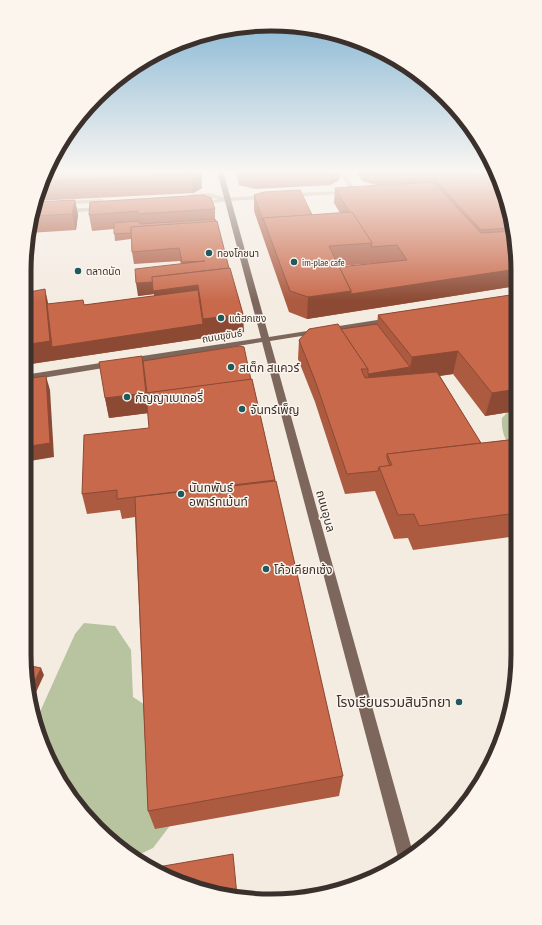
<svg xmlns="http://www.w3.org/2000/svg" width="542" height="925" viewBox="0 0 542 925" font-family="'PT Sans Narrow','Noto Sans Thai',sans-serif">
<rect width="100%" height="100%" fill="#f4ebe1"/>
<g fill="#b8c4a0">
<path d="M 517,402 L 517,452 C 506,444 501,433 502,418 Z"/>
<polygon points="84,623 115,626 131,650 133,697 162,716 194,794 153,848 132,858 75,804 37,733 35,723 75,634"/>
</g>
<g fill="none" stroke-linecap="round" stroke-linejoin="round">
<g fill="#cdbbac" fill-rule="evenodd">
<polygon points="339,171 345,171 356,192 355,193 290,197 287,195 290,193 350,191"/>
<path d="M 209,193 L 226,198 L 268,195 L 271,197 L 268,199 L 228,201 L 200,205 L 198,204 L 198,202 L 219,199 C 211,197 194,199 189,196 L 192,194 Z"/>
<polygon points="102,199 105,201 104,202 34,207 35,203"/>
<polygon points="102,207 104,208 104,210 64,213 61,211 64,209"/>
</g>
<g fill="#7d675c" fill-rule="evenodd">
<polygon points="217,171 223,171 269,337 390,318 394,320 390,322 270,341 413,853 399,861 262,342 129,364 125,361 129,358 261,338"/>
<polygon points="113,361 116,362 117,364 116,366 24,381 24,375"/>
</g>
</g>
<g fill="#ac5a40" fill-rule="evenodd">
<polygon points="47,171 201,171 202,188 193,193 35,201 37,191"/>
<polygon points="236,171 340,171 339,180 330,185 255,189 239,185"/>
<path d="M 356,171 L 496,171 L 497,173 L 496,175 L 505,192 L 517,255 L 517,286 L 307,319 L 289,312 L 254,211 L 254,195 L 312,215 L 340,213 L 334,203 L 335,188 L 376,185 L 362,181 ZM 380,263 L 339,267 L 339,266 Z"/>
<polygon points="75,200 78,215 76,230 29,233 35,202"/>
<polygon points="90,202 215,209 215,219 244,332 24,365 48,304 84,305 154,296 154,294 138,296 181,264 180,261 134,264 132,252 131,239 115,241 114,229 92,231 89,215"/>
<polygon points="517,294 517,411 485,416 453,374 440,376 481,443 517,439 517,536 413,550 408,538 394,539 375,491 345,494 315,402 298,359 299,340 341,329 377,324 378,315"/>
<polygon points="143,361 252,379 343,776 339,796 155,829 148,811 135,517 122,519 120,510 87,514 82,494 149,428 148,413 109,418 105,398"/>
</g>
<g fill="#8c4a34">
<polygon points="199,171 201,171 202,188 193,193 192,174"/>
<polygon points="331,171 340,171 339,180 330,185"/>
<polygon points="490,171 496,171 497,173 496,178 488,180"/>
<polygon points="75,200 78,215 76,230 72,214"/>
<polygon points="517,269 517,286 307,319 308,297 351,291"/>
<polygon points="231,273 198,285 199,303 156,309 154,294 138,296 136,283"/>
<polygon points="45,289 49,307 203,324 203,319 243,314 244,332 24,365 24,345"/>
<polygon points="458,351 453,374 408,380 412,357"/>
<polygon points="410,367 408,380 366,388 368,374"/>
<polygon points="46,376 50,390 54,457 24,462 24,447"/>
<polygon points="517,389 517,411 485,416 492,393"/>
<polygon points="146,393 149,413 109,418 105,398"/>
<polygon points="41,668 44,675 32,701 30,690"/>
</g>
<g fill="#c8694b" stroke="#8c4a34">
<polygon points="47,171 199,171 192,174 42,182"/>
<polygon points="244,171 309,171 255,174"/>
<polygon points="497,175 505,192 512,228 481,230 434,179"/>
<polygon points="433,182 481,233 513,231 517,255 517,269 351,294 351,291 339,267 407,260 397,245 371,247 372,243 352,212 350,213 335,188"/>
<polygon points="300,190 312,215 263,218 263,221 254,195 264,192"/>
<polygon points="204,195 211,198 215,209 138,214 138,211 89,215 90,202"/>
<polygon points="75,200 72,214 32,216 35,202"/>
<polygon points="352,212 372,243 329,246 351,291 308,297 290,291 263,218"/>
<polygon points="215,219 216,222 131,227 131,233 114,234 114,223 139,221 140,224"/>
<polygon points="217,221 229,268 152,277 153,282 136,283 135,269 205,261 182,262 179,248 132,252 131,227"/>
<polygon points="230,268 243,314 203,319 198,285 153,291 152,277"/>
<polygon points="45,289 50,341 24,345 24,293"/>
<polygon points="198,290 203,324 52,347 47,304 83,300 84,305"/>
<polygon points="517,294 517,389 492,393 458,351 412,357 378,315"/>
<polygon points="338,324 368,369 361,369 365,378 437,372 481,443 387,454 387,458 390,466 379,467 378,471 347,474 316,383 299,340 309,329"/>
<polygon points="377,324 410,367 368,374 368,369 341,329"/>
<polygon points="239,346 244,347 251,380 147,393 143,361"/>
<polygon points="142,356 146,393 252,379 275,480 117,499 117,490 82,494 84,435 149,428 146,393 105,398 99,362"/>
<polygon points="46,376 50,443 24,447 24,379"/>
<polygon points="517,439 517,513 419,526 414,514 398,515 379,467 392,465 387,454"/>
<polygon points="276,481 343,776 148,811 135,497"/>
<polygon points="26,665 41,668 30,690"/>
<polygon points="233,854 237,896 207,893 152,868"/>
</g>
<linearGradient id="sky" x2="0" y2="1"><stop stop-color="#7eb2d2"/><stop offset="0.57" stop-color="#faf6f2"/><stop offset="1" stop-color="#faf6f2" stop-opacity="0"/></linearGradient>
<rect width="542" height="301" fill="url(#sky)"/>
<g fill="#1f5a5e" stroke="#fbf5ee" stroke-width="1.5">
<circle cx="209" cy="253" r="4"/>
<circle cx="294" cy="262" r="4"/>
<circle cx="78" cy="271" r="4"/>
<circle cx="221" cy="318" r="4"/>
<circle cx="231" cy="367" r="4"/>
<circle cx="127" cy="397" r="4"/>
<circle cx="242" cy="409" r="4"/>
<circle cx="181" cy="494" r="4"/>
<circle cx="266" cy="569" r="4"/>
<circle cx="459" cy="702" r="4"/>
</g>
<g text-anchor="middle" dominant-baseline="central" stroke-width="3" stroke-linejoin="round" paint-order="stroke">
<g font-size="10" fill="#3b302b" stroke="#fbf5ee" text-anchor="start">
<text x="217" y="253">ทองโภชนา</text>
<text x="302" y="262">im-plae cafe</text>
<text x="86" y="271">ตลาดนัด</text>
<text x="229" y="318">แต้ฮกเซง</text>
</g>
<g font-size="10" fill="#3b302b" stroke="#fbf5ee">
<text transform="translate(222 336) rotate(-9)">ถนนขุขันธ์</text>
</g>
<g font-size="12" fill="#3b302b" stroke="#fbf5ee" text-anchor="start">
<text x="239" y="367">สเต็ก สแควร์</text>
<text x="135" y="397">กัญญาเบเกอรี่</text>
<text x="250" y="409">จันทร์เพ็ญ</text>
<text x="189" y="487">นันทพันธ์<tspan x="189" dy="14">อพาร์ทเม้นท์</tspan></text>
<text x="274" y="569">โค้วเคียกเซ้ง</text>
</g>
<g font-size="12" fill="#3b302b" stroke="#fbf5ee">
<text transform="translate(326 511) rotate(75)">ถนนอุบล</text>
</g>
<g font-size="14" fill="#3b302b" stroke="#fbf5ee" text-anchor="end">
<text x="451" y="702">โรงเรียนรวมสินวิทยา</text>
</g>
</g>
<path d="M0 0H542V925H0ZM271 31H271A240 240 0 0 1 511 271V654A240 240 0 0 1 271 894H271A240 240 0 0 1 31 654V271A240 240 0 0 1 271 31Z" fill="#fbf5ee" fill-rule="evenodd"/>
<path fill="none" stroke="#3b302b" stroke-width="5" d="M271 31H271A240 240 0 0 1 511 271V654A240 240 0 0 1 271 894H271A240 240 0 0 1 31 654V271A240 240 0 0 1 271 31Z"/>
</svg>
